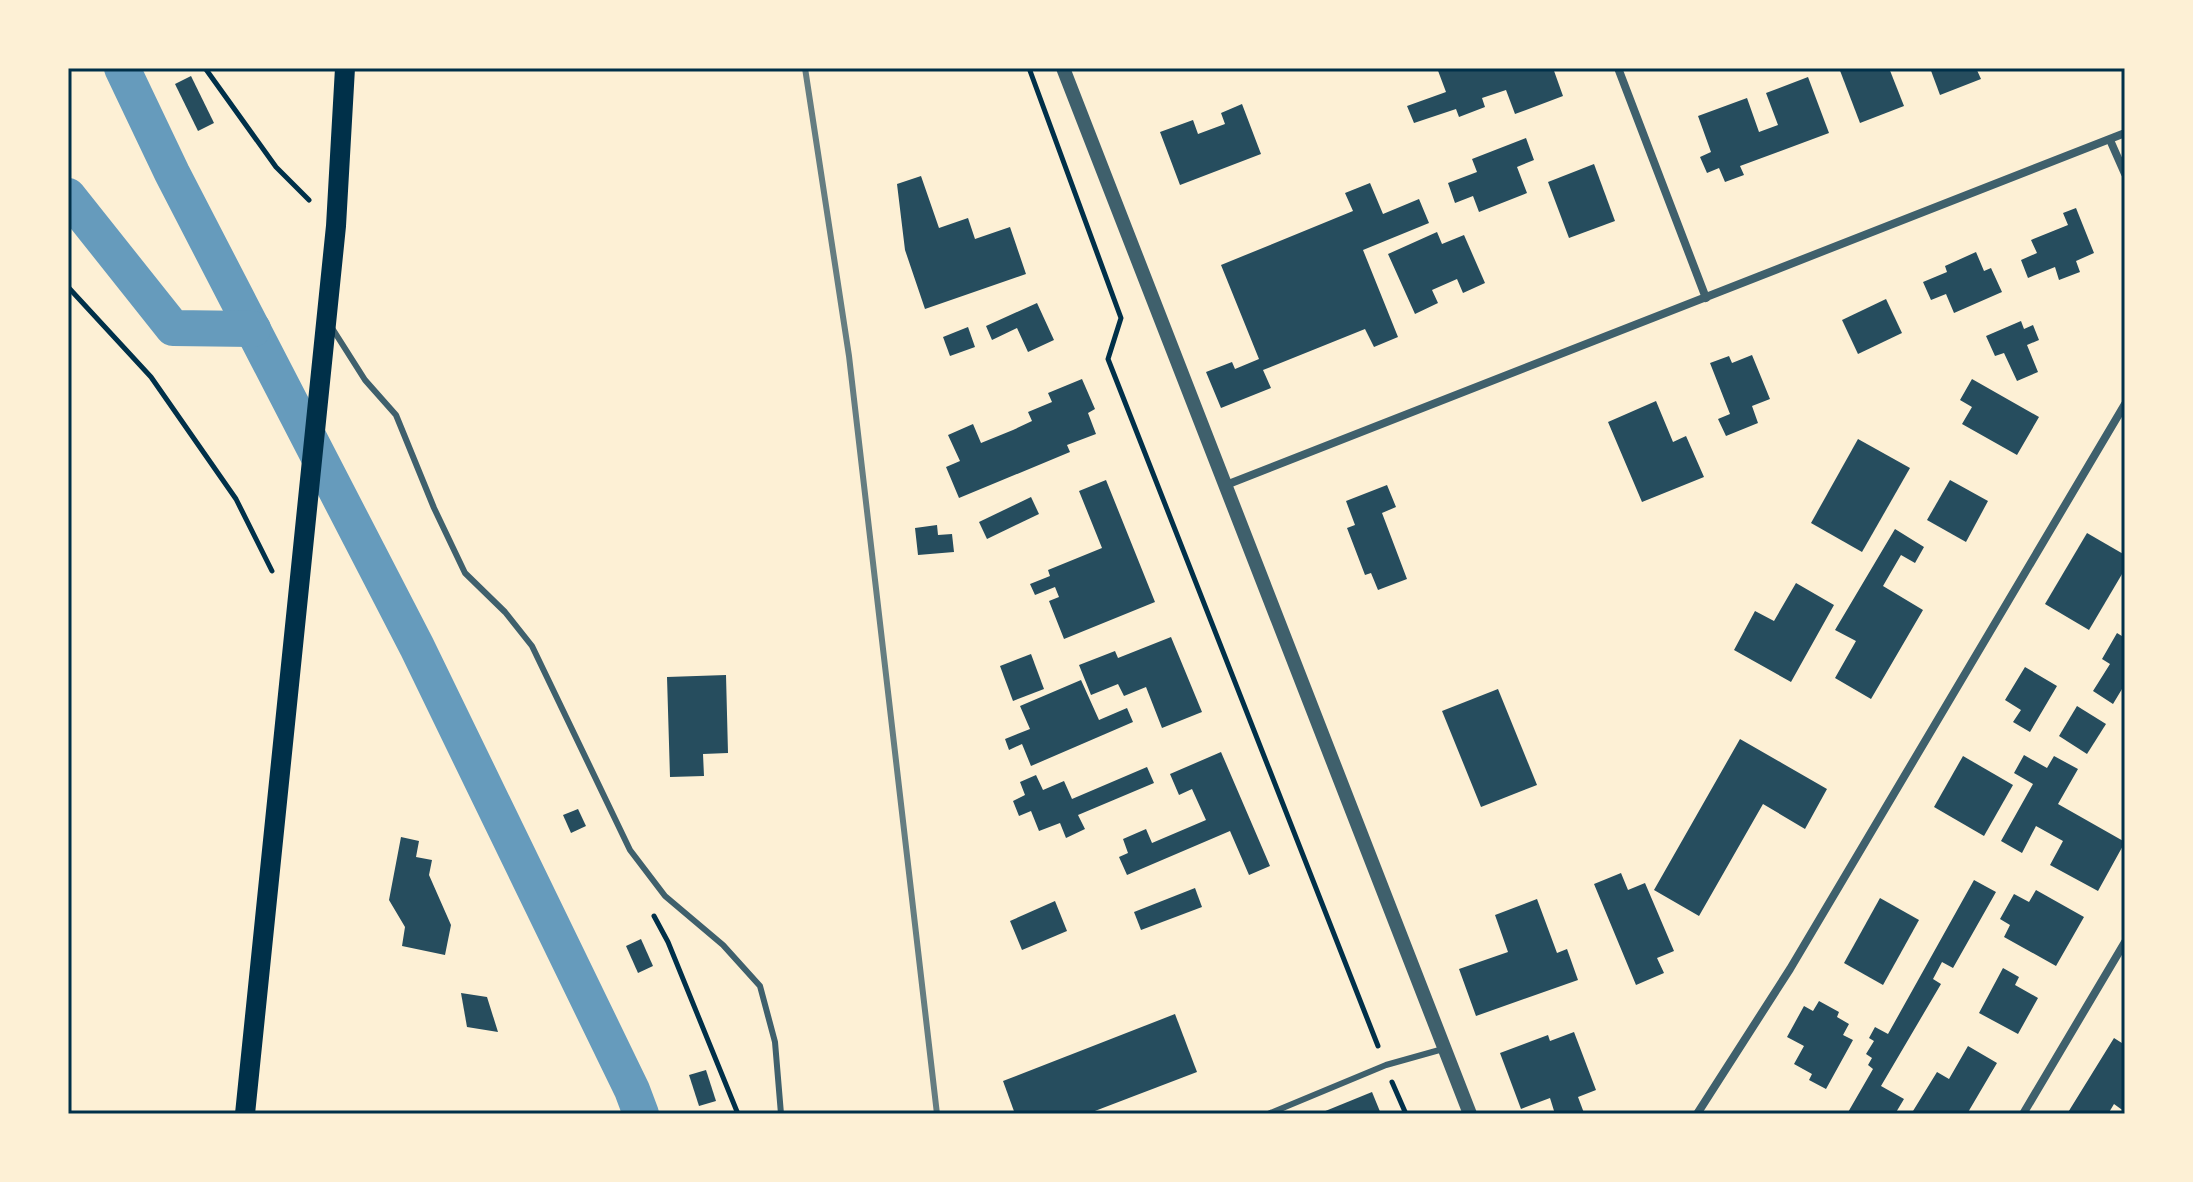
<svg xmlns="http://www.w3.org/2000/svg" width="2193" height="1182" viewBox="0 0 2193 1182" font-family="'Public Sans',sans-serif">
<rect width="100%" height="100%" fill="#fdf0d5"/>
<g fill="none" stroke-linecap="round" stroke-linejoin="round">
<g stroke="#669bbc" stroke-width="36">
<polyline points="122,68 172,173 417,647 632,1090 641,1114"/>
<polyline points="68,196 173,328 253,329"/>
</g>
</g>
<g fill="#264d5e">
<polygon points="1437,68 1553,68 1563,96 1515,114 1506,90 1482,98 1485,107 1459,117 1456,109 1414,123 1407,106 1446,92"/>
<polygon points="1839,68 1889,68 1904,106 1860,123"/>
<polygon points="1930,68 1976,68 1981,79 1940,95"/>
<polygon points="191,76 214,123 198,131 175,84"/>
<polygon points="1808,77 1829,133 1740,166 1744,175 1725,182 1719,168 1707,173 1700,157 1711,152 1698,116 1747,98 1759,132 1778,125 1766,93"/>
<polygon points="1242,104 1261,154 1180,185 1160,132 1193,120 1198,134 1225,124 1221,113"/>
<polygon points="1526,138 1534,160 1517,167 1527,193 1479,212 1473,196 1455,203 1448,183 1477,172 1472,159"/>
<polygon points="1594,164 1615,221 1569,238 1548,182"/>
<polygon points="921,176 939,228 968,218 975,239 1010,227 1026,274 925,309 905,250 897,184"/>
<polygon points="1370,183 1383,214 1419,199 1429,223 1363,250 1398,337 1374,347 1365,329 1263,370 1271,388 1221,408 1206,372 1232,362 1235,369 1259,359 1221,265 1353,211 1345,193"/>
<polygon points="2076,208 2094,253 2076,261 2080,272 2059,280 2055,267 2028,278 2021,260 2037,253 2031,240 2068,225 2063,213"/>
<polygon points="1437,232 1442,244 1464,235 1485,283 1463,293 1457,279 1432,290 1438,303 1415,314 1388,254"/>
<polygon points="1976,252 1984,271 1991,268 2002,292 1954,313 1946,294 1931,300 1923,282 1947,272 1945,266"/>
<polygon points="1886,299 1902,333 1858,354 1842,320"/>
<polygon points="1037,303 1054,340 1028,352 1017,328 992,340 986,326"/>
<polygon points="2021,321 2024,329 2033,325 2039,340 2027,345 2038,372 2017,381 2004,353 1995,356 1986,336"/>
<polygon points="968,327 975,347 950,356 943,337"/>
<polygon points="1752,355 1770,399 1752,406 1758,423 1726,436 1718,419 1730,414 1710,363 1729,356 1732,363"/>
<polygon points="1082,379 1095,409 1088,413 1096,434 1067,445 1070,452 959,498 946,467 960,461 948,435 973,424 981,443 1013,430 1032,421 1028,412 1052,402 1048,393"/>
<polygon points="1972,379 2039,417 2017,455 1962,424 1972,407 1960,400"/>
<polygon points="1656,401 1673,442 1686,436 1704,477 1642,502 1608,422"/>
<polygon points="1858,439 1910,468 1862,552 1811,523"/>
<polygon points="1106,480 1155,602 1064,639 1049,601 1059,597 1055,587 1035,595 1030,584 1050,576 1048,570 1102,548 1079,491"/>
<polygon points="1950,480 1988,501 1966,542 1927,520"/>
<polygon points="1387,485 1396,507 1382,513 1407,579 1378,590 1371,573 1365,575 1347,528 1355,525 1346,501"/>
<polygon points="1031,497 1039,514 987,539 979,522"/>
<polygon points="937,525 938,535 952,534 954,552 918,555 915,528"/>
<polygon points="1895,529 1924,547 1915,563 1901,555 1883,586 1923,610 1871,699 1835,678 1856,641 1835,630"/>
<polygon points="2087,533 2125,555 2125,569 2089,630 2045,604"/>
<polygon points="1796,583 1834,605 1791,682 1734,650 1755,611 1774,621"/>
<polygon points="2117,633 2125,638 2125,684 2113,704 2093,691 2110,664 2102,659"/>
<polygon points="1171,637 1202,712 1162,728 1146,687 1124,696 1118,684 1091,695 1079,665 1115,651 1118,658"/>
<polygon points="1031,654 1044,689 1013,701 1000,666"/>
<polygon points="2025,667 2057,686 2030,732 2013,722 2021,710 2005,700"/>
<polygon points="726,675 728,753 703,754 704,776 670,777 667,677"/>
<polygon points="1081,680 1099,720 1127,708 1133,722 1031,766 1022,744 1009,750 1005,739 1030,729 1020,706"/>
<polygon points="1498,689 1537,785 1481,807 1442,711"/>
<polygon points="2077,706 2106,724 2087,754 2059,736"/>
<polygon points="1740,739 1827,789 1805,829 1763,804 1699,916 1654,890"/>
<polygon points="1221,752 1270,866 1249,875 1230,831 1127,875 1119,857 1128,853 1123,839 1146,829 1152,843 1206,820 1192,789 1179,795 1170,774"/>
<polygon points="2024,755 2047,768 2054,756 2078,769 2058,804 2125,842 2098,891 2050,865 2063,841 2036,826 2022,853 2001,841 2033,784 2014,773"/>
<polygon points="1963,756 2013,785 1984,836 1934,807"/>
<polygon points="1147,767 1154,783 1078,815 1085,829 1066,838 1060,823 1039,831 1031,811 1019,816 1013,801 1025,795 1020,782 1036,775 1043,790 1064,781 1072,799"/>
<polygon points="578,809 586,826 571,833 563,815"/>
<polygon points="401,837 419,841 416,857 432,860 429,875 451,925 445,955 402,946 405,927 389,900"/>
<polygon points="1621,873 1628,890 1645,883 1674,951 1657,958 1664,973 1636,985 1594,884"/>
<polygon points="1974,880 1996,892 1953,968 1942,962 1933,979 1941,984 1881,1086 1904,1099 1895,1114 1847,1114 1873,1069 1868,1065 1872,1058 1866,1054 1874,1041 1869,1038 1875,1027 1888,1034"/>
<polygon points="1195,888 1202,907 1141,930 1134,912"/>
<polygon points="2036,890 2084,917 2056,966 2004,937 2010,925 2000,919 2014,894 2029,902"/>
<polygon points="1880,898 1919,920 1883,985 1844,963"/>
<polygon points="1537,899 1557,953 1567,949 1578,980 1476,1016 1459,969 1508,952 1495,915"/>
<polygon points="1055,901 1067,931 1022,950 1010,921"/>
<polygon points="641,939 653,966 638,973 626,946"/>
<polygon points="2003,968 2019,977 2015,985 2038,998 2018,1034 1979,1013"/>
<polygon points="461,993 487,997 498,1032 467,1027"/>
<polygon points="1819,1001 1839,1012 1837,1017 1849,1024 1843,1035 1853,1040 1826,1089 1809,1080 1812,1074 1794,1064 1804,1046 1787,1037 1804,1006 1813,1011"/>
<polygon points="1175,1014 1197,1072 1087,1114 1015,1114 1003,1081"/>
<polygon points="1574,1032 1596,1090 1578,1097 1584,1113 1555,1114 1550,1098 1521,1109 1500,1053 1548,1035 1550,1041"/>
<polygon points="2114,1038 2125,1045 2125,1112 2114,1104 2108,1114 2067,1114"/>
<polygon points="1968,1046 1997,1063 1967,1114 1918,1114 1913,1111 1937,1072 1949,1079"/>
<polygon points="706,1070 716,1101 699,1106 689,1075"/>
<polygon points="1372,1092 1381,1114 1318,1114"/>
</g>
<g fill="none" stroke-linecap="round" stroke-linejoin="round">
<g stroke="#003049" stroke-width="5">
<polyline points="205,68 276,167 309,200"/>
<polyline points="1029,68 1121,318 1108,359 1378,1046"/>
<polyline points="68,287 151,377 236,499 272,571"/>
<polyline points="654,916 668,942 738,1114"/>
<polyline points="1392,1082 1406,1114"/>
</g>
<g stroke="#3f606c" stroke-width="6">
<polyline points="332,328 365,380 396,415 434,508 465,573 505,612 532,646 630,850 665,896 723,945 760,986 775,1042 781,1114"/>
<polyline points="1268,1114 1386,1065 1443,1049"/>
</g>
<g stroke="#3f606c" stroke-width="8">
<polyline points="1618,68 1706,298"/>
<polyline points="2110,140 2125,174"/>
<polyline points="1226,485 2125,133"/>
<polyline points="1697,1114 1790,969 2125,404"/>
<polyline points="2023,1114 2125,942"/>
</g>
<polyline stroke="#3f606c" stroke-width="14" points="1063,68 1470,1114"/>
<polyline stroke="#003049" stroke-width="20" points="245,1114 336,226 345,68"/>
<polyline stroke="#657d81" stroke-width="6" points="805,68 849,356 937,1114"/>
</g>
<rect width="2193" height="1182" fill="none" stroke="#fdf0d5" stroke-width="140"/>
<rect x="70" y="70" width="2053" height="1042" fill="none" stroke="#003049" stroke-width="3"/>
</svg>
